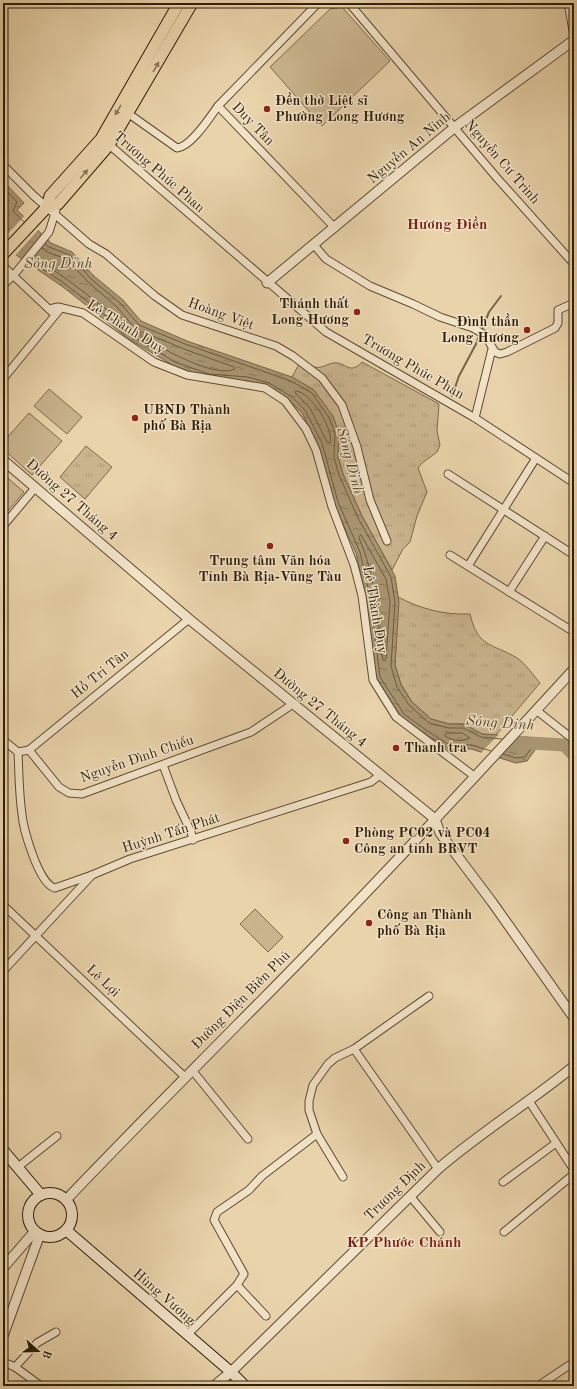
<svg xmlns="http://www.w3.org/2000/svg" width="577" height="1389" viewBox="0 0 577 1389" font-family="'Old Standard TT',serif">
<defs>
<pattern id="grass-tufts" width="24" height="20" patternUnits="userSpaceOnUse"><rect width="24" height="20" fill="#c9b48e"/><path d="M3 7l-1-3M5 7V3M7 7l1-3M15 17l-1-3M17 17v-4M19 17l1-3" fill="none" stroke="#ad9a79"/></pattern>
<pattern id="water-ripples" width="26" height="14" patternUnits="userSpaceOnUse"><rect width="26" height="14" fill="#a99573"/><path d="M2 4q2-2 4 0t4 0M15 11q2-2 4 0t4 0" fill="none" stroke="#8a795c"/></pattern>
</defs>
<rect width="100%" height="100%" fill="#e9d3aa"/>
<filter id="stains"><feTurbulence type="fractalNoise" baseFrequency=".005" numOctaves="4"/><feColorMatrix values="0 0 0 0 .2 0 0 0 0 .09 0 0 0 0 .02 0 0 0 .5 -.17"/></filter>
<radialGradient id="worn" r=".72"><stop offset=".6" stop-color="#630" stop-opacity="0"/><stop offset="1" stop-color="#630" stop-opacity=".3"/></radialGradient>
<g fill="url(#grass-tufts)" stroke="#7c694b">
<path d="M 362,362 L 439,404 L 437,431 L 440,445 L 437,452 L 422,463 L 418,468 L 427,492 L 417,516 L 410,542 L 403,549 L 392,570 L 362,516 L 343,474 L 338,457 L 339,433 L 314,390 L 292,377 L 299,364 C 305,363 309,366 315,367 C 321,369 327,364 333,363 C 346,361 349,376 362,362 Z"/>
<polygon points="86,446 112,467 85,499 60,477"/>
<path d="M 398,597 C 421,609 444,615 470,614 C 478,648 492,643 517,658 C 526,664 533,675 540,683 L 496,735 L 482,734 L 464,724 L 449,724 L 431,719 L 412,702 L 401,684 L 395,665 Z"/>
</g>
<g fill="#c9b48e" stroke="#7c694b">
<polygon points="342,7 390,61 322,126 270,67 330,9"/>
<polygon points="49,389 82,417 67,434 34,406"/>
<polygon points="29,413 62,441 32,475 3,449 3,442"/>
<polygon points="3,474 24,492 7,512 3,509"/>
<polygon points="255,909 283,937 268,952 240,924"/>
</g>
<polygon fill="url(#water-ripples)" stroke="#786548" points="3,181 24,203 17,210 51,243 72,252 94,276 123,300 141,321 187,341 292,377 314,390 333,416 339,433 338,457 343,474 362,516 395,576 399,602 395,665 401,685 412,702 431,719 449,724 464,724 482,734 528,737 535,750 527,761 516,763 471,749 459,750 446,748 401,717 376,678 366,598 356,553 334,504 318,445 302,413 289,400 268,387 247,381 208,378 174,366 129,339 63,287 3,246"/>
<g fill="#e9d3aa">
<polygon points="25,215 39,229 15,256 3,248 3,239"/>
<polygon points="500,733 519,734 496,758 480,754"/>
</g>
<g fill="none" stroke-linecap="round" stroke-linejoin="round">
<g stroke="#6c5a3e" stroke-width="1">
<polyline points="3,187 17,202 13,211 24,222"/>
<polyline points="45,244 49,247 70,255 91,279 120,303 139,325 185,344 291,381 312,393 329,418 335,433 334,457 339,475 358,518 391,577 395,602 391,666 397,687 409,705 429,723 449,728 463,728 481,737 502,739"/>
<polyline points="34,257 68,280 129,327 132,327 132,325 117,307 88,282 67,259 47,252 42,248"/>
<polyline points="31,261 65,284 132,336 175,362 209,374 248,377 269,383 292,397 305,410 322,443 338,502 360,552 370,597 380,677 404,714 426,730 448,744 472,745 491,751"/>
<path d="M 143,332 L 184,349 L 234,367 L 235,369 C 214,379 160,347 141,336 L 140,333 Z"/>
<path d="M 296,391 C 311,392 334,429 330,443 L 327,442 L 310,408 L 296,394 Z"/>
<path d="M 361,535 L 386,579 L 390,602 L 386,659 L 385,661 L 383,660 L 382,655 C 377,615 375,574 359,538 Z"/>
<path d="M 447,733 L 462,733 L 470,738 C 463,742 452,741 445,736 Z"/>
<polyline points="503,754 516,758 525,757 530,750 526,742 516,740"/>
</g>
<polyline stroke="#786548" stroke-width="2" points="452,396 459,376 476,344 489,312 501,296"/>
<polyline stroke="#a99573" stroke-width="13" points="514,742 564,745 574,755"/>
<defs>
<g id="minor">
<polyline points="318,3 218,106 335,228"/>
<polyline points="349,3 497,178 574,264"/>
<polyline points="568,3 574,36"/>
<path d="M 129,114 L 177,148 C 191,147 210,117 218,106"/>
<polyline points="106,142 326,332 475,418 574,483"/>
<polyline points="3,165 34,196 89,244 106,254 155,296 182,315 276,346 293,356 322,378 342,405 357,447 370,500 387,541"/>
<polyline points="314,245 326,259 370,286 413,304 440,317 473,328 485,335 495,352 500,354 507,352 555,328 558,323 558,310 574,303"/>
<polyline points="3,266 52,312"/>
<polyline points="3,285 13,276 49,232 56,210"/>
<polyline points="49,309 58,307 83,313 154,362 187,375 265,388 285,401 306,429 316,450 332,507 354,565 362,596 373,680 396,717 474,776"/>
<polyline points="3,379 61,308"/>
<polyline points="475,418 492,349"/>
<polyline points="448,474 574,555"/>
<polyline points="3,526 35,488"/>
<polyline points="450,555 574,632"/>
<polyline points="468,566 536,458"/>
<polyline points="509,592 545,536"/>
<polyline points="536,710 574,740"/>
<polyline points="3,740 18,752 29,750 59,787 69,793 82,794 251,732 293,704"/>
<polyline points="29,750 189,619"/>
<path d="M 18,752 C 19,773 19,794 22,814 C 23,829 39,885 55,888 L 92,875"/>
<polyline points="163,765 176,800 191,832 193,840"/>
<polyline points="3,905 185,1077"/>
<polyline points="3,971 92,875 130,859 371,782 381,774"/>
<polyline points="354,1049 438,1169"/>
<polyline points="192,1070 248,1139"/>
<polyline points="529,1101 574,1170"/>
<polyline points="317,1134 343,1177"/>
<polyline points="18,1167 57,1136"/>
<polyline points="503,1182 556,1143"/>
<polyline points="410,1196 440,1232"/>
<polyline points="504,1232 574,1174"/>
<polyline points="237,1285 266,1316"/>
<polyline points="187,1335 237,1285 244,1274 214,1220 217,1212 249,1190 262,1176 317,1134 309,1110 309,1101 313,1085 328,1064 335,1058 354,1049 429,996"/>
<polyline points="3,1362 15,1367 41,1386"/>
<polyline points="15,1367 37,1343 56,1332"/>
<polyline points="538,1386 574,1362"/>
</g>
<g id="tertiary">
<polyline points="267,283 455,127 574,40"/>
<polyline points="3,460 189,619 435,819 440,833 492,902 574,1018"/>
<path d="M 66,1200 C 123,1140 181,1082 239,1023 C 354,908 464,789 574,669"/>
<polyline points="3,1268 35,1231"/>
<polyline points="3,1336 40,1234"/>
<path d="M 214,1386 L 231,1372 L 438,1169 C 481,1132 530,1102 574,1066"/>
</g>
<g id="secondary">
<polyline points="3,1150 41,1195"/>
<circle cx="50" cy="1215" r="22"/>
<polyline points="66,1230 231,1372 245,1386"/>
</g>
<g id="primary">
<polyline points="47,207 58,204 109,145 192,3"/>
<polyline points="3,254 47,207 50,196 101,139 179,3"/>
</g>
</defs>
<use href="#minor" stroke="#5d4b30" stroke-width="9"/>
<use href="#tertiary" stroke="#5d4b30" stroke-width="11"/>
<use href="#secondary" stroke="#2e1e08" stroke-width="12"/>
<use href="#primary" stroke="#2e1e08" stroke-width="13"/>
<use href="#minor" stroke="#f1e2c8" stroke-width="7"/>
<use href="#tertiary" stroke="#f1e2c8" stroke-width="9"/>
<use href="#secondary" stroke="#f1e2c8" stroke-width="10"/>
<use href="#primary" stroke="#e9d3aa" stroke-width="11"/>
</g>
<defs><path id="oneway-solid" d="M-6-.8H1V-3.2L6.5 0L1 3.2V.8H-6Z"/></defs>
<g fill="#8c7859">
<use href="#oneway-solid" transform="translate(156 67) rotate(-60)"/>
<use href="#oneway-solid" transform="translate(118 110) rotate(120)"/>
<use href="#oneway-solid" transform="translate(84 174) rotate(-49)"/>
</g>
<g fill="#8f2418" stroke="#f1e2c8" stroke-width="1.5">
<circle cx="267" cy="109" r="4"/>
<circle cx="357" cy="312" r="4"/>
<circle cx="527" cy="330" r="4"/>
<circle cx="135" cy="418" r="4"/>
<circle cx="270" cy="546" r="4"/>
<circle cx="396" cy="748" r="4"/>
<circle cx="346" cy="841" r="4"/>
<circle cx="369" cy="923" r="4"/>
</g>
<g text-anchor="middle" dominant-baseline="central" stroke-width="3" stroke-linejoin="round" paint-order="stroke">
<g font-size="14" font-weight="bold" fill="#2e1e08" stroke="#f1e2c8" text-anchor="start">
<text x="275" y="101">Đền thờ Liệt sĩ<tspan x="275" dy="16">Phường Long Hương</tspan></text>
<text x="349" y="304" text-anchor="end">Thánh thất<tspan x="349" dy="16">Long Hương</tspan></text>
<text x="519" y="322" text-anchor="end">Đình thần<tspan x="519" dy="16">Long Hương</tspan></text>
<text x="143" y="410">UBND Thành<tspan x="143" dy="16">phố Bà Rịa</tspan></text>
<text x="270" y="561" text-anchor="middle">Trung tâm Văn hóa<tspan x="270" dy="16">Tỉnh Bà Rịa-Vũng Tàu</tspan></text>
<text x="404" y="748">Thanh tra</text>
<text x="354" y="833">Phòng PC02 và PC04<tspan x="354" dy="16">Công an tỉnh BRVT</tspan></text>
<text x="377" y="915">Công an Thành<tspan x="377" dy="16">phố Bà Rịa</tspan></text>
</g>
<g font-size="14" fill="#2e1e08" stroke="#f1e2c8">
<text transform="translate(253 124) rotate(46)">Duy Tân</text>
<text transform="translate(409 148) rotate(-40)">Nguyễn An Ninh</text>
<text transform="translate(502 162) rotate(49)">Nguyễn Cư Trinh</text>
<text transform="translate(159 172) rotate(41)">Trương Phúc Phan</text>
<text transform="translate(221 314) rotate(20)">Hoàng Việt</text>
<text transform="translate(126 327) rotate(32)">Lê Thành Duy</text>
<text transform="translate(413 367) rotate(30)">Trương Phúc Phan</text>
<text transform="translate(72 500) rotate(41)">Đường 27 Tháng 4</text>
<text transform="translate(375 610) rotate(80)">Lê Thành Duy</text>
<text transform="translate(100 674) rotate(-39)">Hồ Tri Tân</text>
<text transform="translate(320 708) rotate(39)">Đường 27 Tháng 4</text>
<text transform="translate(137 759) rotate(-19)">Nguyễn Đình Chiểu</text>
<text transform="translate(171 833) rotate(-18)">Huỳnh Tấn Phát</text>
<text transform="translate(103 981) rotate(43)">Lê Lợi</text>
<text transform="translate(241 1000) rotate(-45)">Đường Điện Biên Phủ</text>
<text transform="translate(395 1191) rotate(-44)">Trương Định</text>
<text transform="translate(164 1297) rotate(41)">Hùng Vương</text>
</g>
<g font-size="15" font-weight="bold" fill="#7a1f14" stroke="#f1e2c8">
<text x="447" y="225">Hương Điền</text>
<text x="404" y="1243">KP Phước Chánh</text>
</g>
<g font-size="15" font-style="italic" fill="#59482d" stroke="#f1e2c8">
<text x="58" y="264">Sông Dinh</text>
<text transform="translate(349 461) rotate(75)">Sông Dinh</text>
<text transform="translate(500 724) rotate(4)">Sông Dinh</text>
</g>
</g>
<rect width="577" height="1389" fill="none" stroke="#e9d3aa" stroke-width="16"/>
<rect x="4" y="4" width="569" height="1381" fill="none" stroke="#2e1e08" stroke-width="2"/>
<rect x="8" y="8" width="561" height="1373" fill="none" stroke="#2e1e08"/>
<g transform="translate(38 1351) rotate(110)" stroke="#f1e2c8" stroke-width="3" paint-order="stroke">
<path d="M0-3L7 15L0 10L-7 15Z" fill="#2e1e08"/>
<text y="-6" font-size="11" font-weight="bold" text-anchor="middle" fill="#2e1e08">B</text>
</g>
<rect width="100%" height="100%" filter="url(#stains)"/>
<rect width="100%" height="100%" fill="url(#worn)"/>
</svg>
